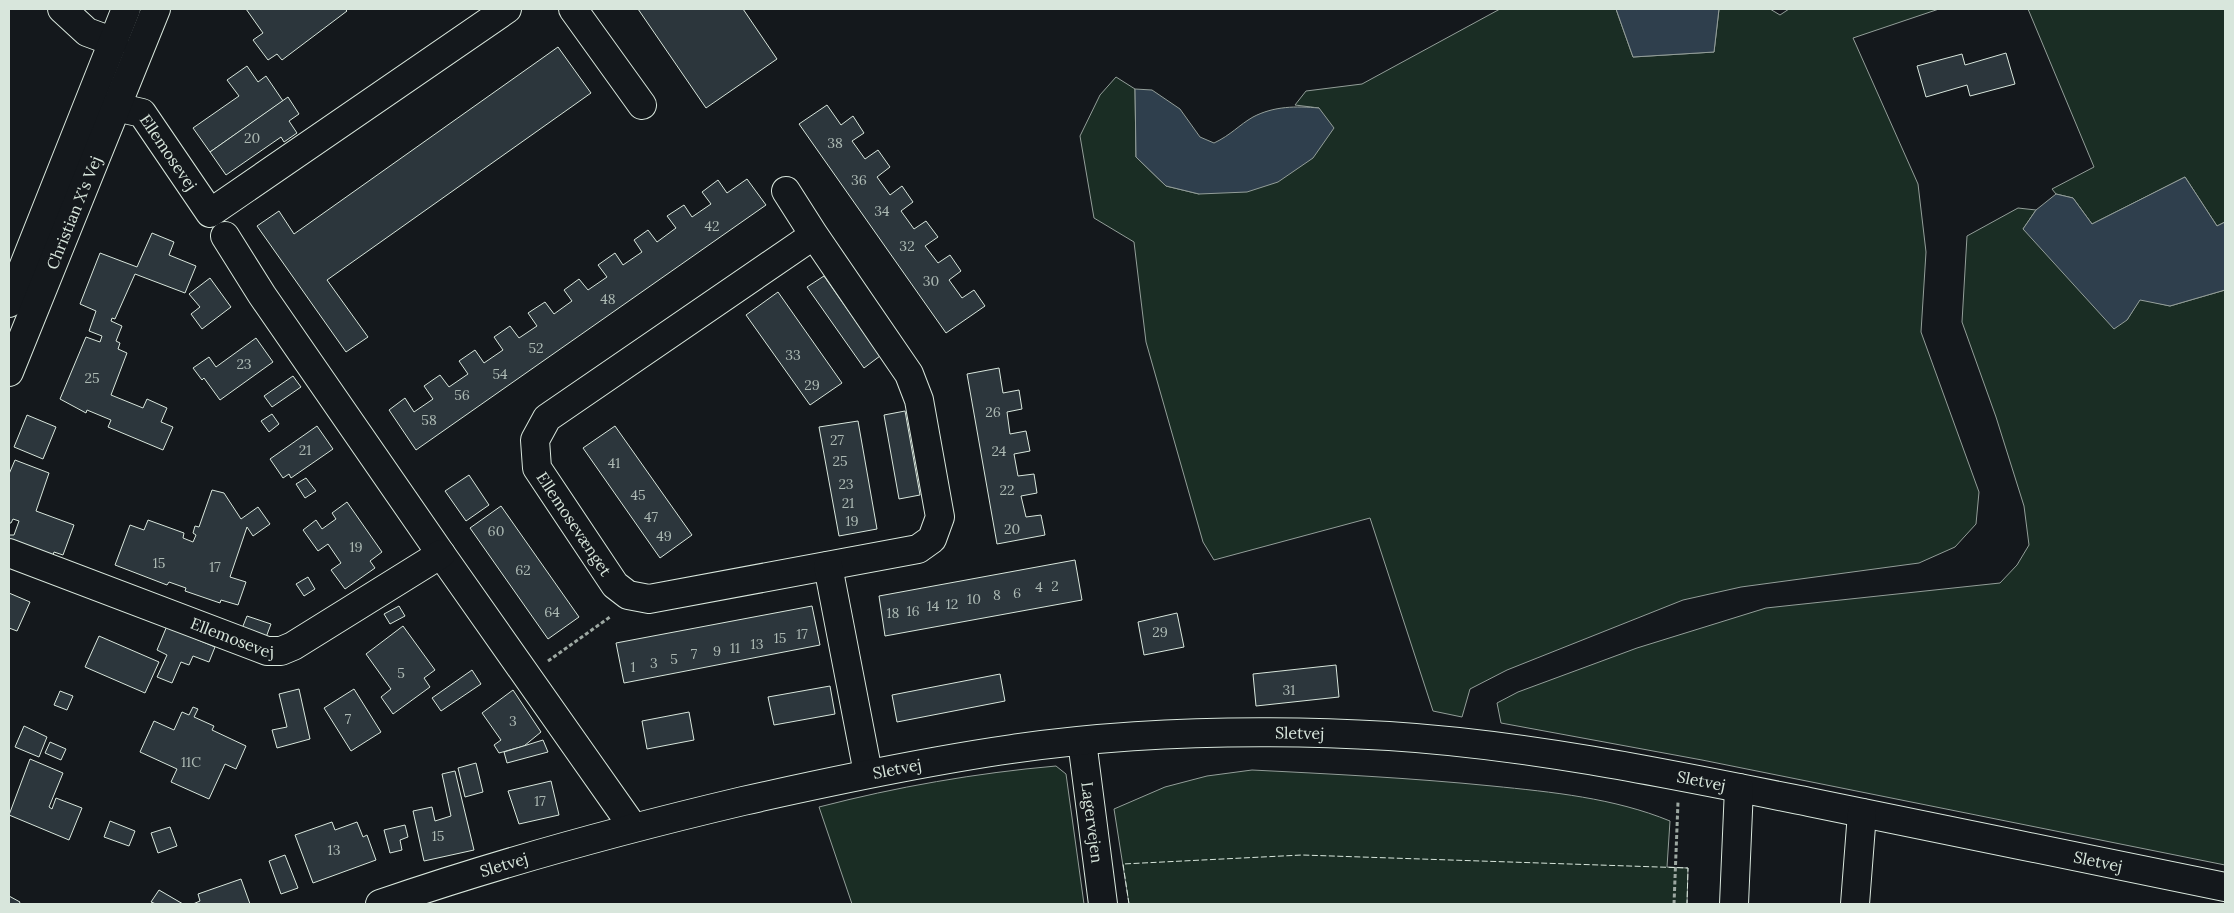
<svg xmlns="http://www.w3.org/2000/svg" width="2234" height="913" viewBox="0 0 2234 913" font-family="Lora,serif">
<rect width="100%" height="100%" fill="#14181c"/>
<g fill="#1a2d24" stroke="#939e99">
<polygon points="1500,9 1616,9 1633,57 1714,52 1719,9 1770,9 1780,15 1789,9 1939,9 1853,38 1918,184 1926,252 1921,332 1979,492 1976,524 1955,547 1919,563 1741,587 1683,600 1507,670 1470,689 1462,717 1433,711 1370,518 1214,560 1203,542 1146,342 1134,242 1094,218 1080,136 1100,95 1116,77 1135,89 1136,157 1166,186 1199,194 1319,108 1295,105 1306,91 1362,84"/>
<polygon points="2028,9 2225,9 2225,222 2217,226 2185,177 2092,224 2073,198 2056,194 2052,189 2094,167"/>
<polygon points="2018,208 2036,210 2023,229 2127,320 2140,299 2170,306 2225,290 2225,865 1702,760 1501,723 1497,703 1518,692 1637,648 1766,608 2000,583 2017,565 2029,545 2024,506 1996,417 1962,322 1967,236"/>
<path d="M 1056,766 L 1066,774 L 1084,904 L 852,904 L 819,807 C 896,787 976,773 1056,766 Z"/>
<path d="M 1252,770 C 1332,774 1412,778 1492,786 C 1552,792 1614,798 1670,821 L 1667,867 L 1688,868 L 1687,904 L 1129,904 L 1114,809 L 1165,787 L 1207,776 Z"/>
</g>
<g fill="#2f3f4d" stroke="#939e99">
<polygon points="1616,9 1719,9 1714,52 1633,57"/>
<path d="M 1135,89 L 1152,90 L 1180,109 L 1200,137 L 1214,143 C 1231,135 1239,125 1253,117 C 1274,106 1296,106 1319,108 L 1334,128 L 1313,158 L 1278,182 L 1247,192 L 1199,194 L 1166,186 L 1136,157 Z"/>
<polygon points="2185,177 2217,226 2225,222 2225,290 2170,306 2140,300 2127,320 2114,329 2023,229 2036,210 2056,194 2073,198 2092,224"/>
</g>
<g fill="#2c363c" stroke="#d8e6dc">
<polygon points="246,9 345,9 347,11 282,60 277,54 268,60 253,40 263,33"/>
<polygon points="638,9 743,9 777,59 706,108"/>
<polygon points="558,47 591,93 327,280 368,337 346,352 257,226 279,211 294,234"/>
<polygon points="2006,53 2015,84 1970,96 1967,85 1926,97 1917,66 1962,54 1965,65"/>
<polygon points="247,66 258,82 266,76 283,101 210,152 193,128 239,96 227,80"/>
<polygon points="288,97 299,114 289,121 297,133 284,142 281,137 226,175 210,152"/>
<polygon points="827,105 841,125 853,116 864,133 852,141 865,159 878,150 890,167 877,177 890,195 902,186 913,202 901,211 914,229 926,221 938,237 925,246 938,263 950,255 961,271 949,280 962,298 974,290 985,306 946,333 799,124"/>
<polygon points="747,179 766,205 416,450 389,410 405,398 414,412 433,399 424,386 440,375 449,387 468,374 459,361 475,350 484,363 503,350 494,337 510,326 519,338 537,326 528,313 545,302 554,314 572,301 564,290 579,279 588,290 607,277 598,265 615,253 623,265 642,252 634,240 648,230 657,242 676,228 667,216 684,205 692,217 711,204 702,192 718,180 727,193"/>
<polygon points="152,233 174,242 169,255 196,266 185,293 135,274 115,319 112,318 111,321 122,326 116,341 120,343 118,349 127,353 111,395 143,408 147,399 167,408 161,422 173,427 163,450 108,427 111,420 87,410 86,413 60,399 86,337 100,342 102,336 89,331 96,311 80,304 100,253 137,267"/>
<polygon points="824,276 880,356 864,368 807,287"/>
<polygon points="210,278 231,307 202,329 191,314 200,307 189,294"/>
<polygon points="778,292 842,383 810,405 746,315"/>
<polygon points="256,338 273,362 220,400 204,378 202,380 193,368 209,357 216,367"/>
<polygon points="999,368 1003,393 1019,390 1022,409 1007,412 1010,434 1026,431 1030,451 1014,454 1018,476 1034,474 1037,493 1021,496 1026,517 1041,515 1045,535 997,544 967,374"/>
<polygon points="293,376 301,387 272,407 264,396"/>
<polygon points="905,411 920,495 899,499 884,415"/>
<polygon points="272,414 279,424 269,432 261,421"/>
<polygon points="27,415 56,427 43,459 14,447"/>
<polygon points="858,421 877,529 839,536 819,427"/>
<polygon points="317,426 333,449 291,478 289,474 283,478 270,459"/>
<polygon points="615,426 692,535 660,558 583,448"/>
<polygon points="15,460 49,473 36,511 74,525 63,555 54,552 50,563 9,548 9,535 14,535 19,521 13,519 11,523 9,523 9,474"/>
<polygon points="469,475 489,505 466,521 445,491"/>
<polygon points="306,478 316,491 305,498 296,484"/>
<polygon points="212,490 224,493 241,519 258,507 270,524 253,536 247,527 230,577 246,582 238,605 221,600 220,603 185,591 186,588 169,582 167,585 115,565 130,525 144,530 148,520 184,533 183,538 193,542 196,535 193,533 195,526 199,527"/>
<polygon points="347,502 382,552 370,561 375,568 345,589 331,570 341,563 328,544 318,551 303,530 316,520 322,529 336,519 332,513"/>
<polygon points="501,506 579,617 548,639 470,528"/>
<polygon points="1075,560 1082,600 885,636 879,596"/>
<polygon points="308,577 315,589 304,596 296,584"/>
<polygon points="9,593 30,602 17,631 9,628"/>
<polygon points="399,606 405,616 390,624 384,614"/>
<polygon points="812,606 820,645 624,683 616,643"/>
<polygon points="1177,613 1184,647 1144,655 1138,622"/>
<polygon points="247,616 271,624 265,640 241,631"/>
<polygon points="169,621 187,628 184,634 215,647 209,662 193,656 189,665 181,662 172,683 157,677 167,655 157,650"/>
<polygon points="403,626 435,670 424,678 430,687 393,714 381,697 391,689 366,654"/>
<polygon points="99,636 159,662 145,693 85,667"/>
<polygon points="1336,665 1339,697 1256,706 1253,674"/>
<polygon points="472,670 481,684 441,711 432,698"/>
<polygon points="1000,674 1005,701 897,722 892,695"/>
<polygon points="830,686 835,714 774,725 768,697"/>
<polygon points="299,689 310,739 277,748 272,730 287,727 279,694"/>
<polygon points="354,689 381,732 351,751 324,708"/>
<polygon points="513,690 541,732 524,746 499,753 494,745 501,740 482,713"/>
<polygon points="60,691 73,696 67,710 54,705"/>
<polygon points="193,707 198,709 194,717 214,726 212,730 246,746 236,769 225,764 209,799 171,782 177,769 140,752 154,721 174,730 182,712 189,715"/>
<polygon points="689,712 694,740 647,749 642,721"/>
<polygon points="24,726 47,737 39,757 15,747"/>
<polygon points="543,740 548,752 507,763 504,752"/>
<polygon points="50,742 66,749 61,760 45,753"/>
<polygon points="30,759 63,773 49,807 52,809 56,798 82,808 69,840 9,815"/>
<polygon points="476,763 483,792 465,797 458,768"/>
<polygon points="455,771 474,850 424,861 413,811 432,807 435,821 451,816 442,774"/>
<polygon points="551,781 559,815 519,824 508,791"/>
<polygon points="110,821 135,831 129,846 104,837"/>
<polygon points="332,822 335,830 357,822 363,837 367,835 376,860 313,883 295,835"/>
<polygon points="405,825 408,837 400,840 402,850 390,853 384,830"/>
<polygon points="170,827 177,846 158,853 151,833"/>
<polygon points="285,855 298,888 281,894 269,861"/>
<polygon points="241,879 250,904 193,904 200,901 198,894"/>
<polygon points="159,890 183,904 156,904 151,902"/>
<polygon points="9,896 20,902 19,904 9,904"/>
</g>
<g fill="none" stroke-linecap="round" stroke-linejoin="round">
<defs>
<g id="minor">
<polyline points="62,9 87,32 114,42"/>
<polyline points="573,9 642,105"/>
<path id="s1" d="M 116,107 L 142,113 L 210,213 L 507,9"/>
<path id="s2" d="M 786,191 L 814,235 L 547,418 L 535,440 L 537,468 L 615,585 L 628,595 L 649,599 L 918,549 L 932,539 L 940,517 L 919,400 L 909,374 L 814,235"/>
<polyline points="225,236 262,295 441,554 633,827"/>
<path id="s3" d="M 9,553 L 267,651 L 281,651 L 293,646 L 441,554"/>
<polyline points="828,566 868,773"/>
<path id="s4" d="M 1082,741 L 1103,904"/>
<path id="s5" d="M 380,904 C 499,863 620,830 743,801 C 832,781 921,762 1012,749 C 1136,731 1264,729 1389,736 C 1530,745 1670,774 1809,802 C 1948,830 2086,859 2225,887"/>
<polyline points="1734,904 1739,788"/>
<polyline points="1855,904 1862,813"/>
</g>
<g id="major">
<polyline points="9,303 126,9"/>
<path id="s6" d="M 9,372 L 156,9"/>
</g>
</defs>
<use href="#minor" stroke="#d8e6dc" stroke-width="30"/>
<use href="#major" stroke="#d8e6dc" stroke-width="30"/>
<g stroke="#9da8a2" stroke-width="3" stroke-dasharray="4 2.5" stroke-linecap="butt">
<polyline points="548,661 610,617"/>
<polyline points="1674,904 1678,802"/>
</g>
<use href="#minor" stroke="#14181c" stroke-width="28"/>
<use href="#major" stroke="#14181c" stroke-width="28"/>
<polyline stroke="#d8e6dc" stroke-width="1" stroke-dasharray="6 2.5" stroke-linecap="butt" points="1129,904 1123,864 1302,855 1688,868 1687,904"/>
</g>
<g text-anchor="middle" dominant-baseline="central" stroke-width="4" stroke-linejoin="round" paint-order="stroke">
<g font-size="14" fill="#adbab4">
<text x="252" y="138">20</text>
<text x="835" y="143">38</text>
<text x="859" y="180">36</text>
<text x="882" y="211">34</text>
<text x="712" y="226">42</text>
<text x="907" y="246">32</text>
<text x="931" y="281">30</text>
<text x="608" y="299">48</text>
<text x="536" y="348">52</text>
<text x="793" y="355">33</text>
<text x="244" y="364">23</text>
<text x="500" y="374">54</text>
<text x="92" y="378">25</text>
<text x="812" y="385">29</text>
<text x="462" y="395">56</text>
<text x="993" y="412">26</text>
<text x="429" y="420">58</text>
<text x="837" y="440">27</text>
<text x="305" y="450">21</text>
<text x="999" y="451">24</text>
<text x="840" y="461">25</text>
<text x="614" y="463">41</text>
<text x="846" y="484">23</text>
<text x="1007" y="490">22</text>
<text x="638" y="495">45</text>
<text x="848" y="503">21</text>
<text x="651" y="517">47</text>
<text x="852" y="521">19</text>
<text x="1012" y="529">20</text>
<text x="496" y="531">60</text>
<text x="664" y="536">49</text>
<text x="356" y="547">19</text>
<text x="159" y="563">15</text>
<text x="215" y="567">17</text>
<text x="523" y="570">62</text>
<text x="1055" y="586">2</text>
<text x="1039" y="587">4</text>
<text x="1017" y="593">6</text>
<text x="997" y="595">8</text>
<text x="974" y="599">10</text>
<text x="952" y="604">12</text>
<text x="933" y="606">14</text>
<text x="913" y="611">16</text>
<text x="552" y="612">64</text>
<text x="893" y="613">18</text>
<text x="1160" y="632">29</text>
<text x="802" y="634">17</text>
<text x="780" y="638">15</text>
<text x="757" y="644">13</text>
<text x="735" y="648">11</text>
<text x="717" y="651">9</text>
<text x="694" y="654">7</text>
<text x="674" y="659">5</text>
<text x="654" y="663">3</text>
<text x="633" y="667">1</text>
<text x="401" y="673">5</text>
<text x="1289" y="690">31</text>
<text x="348" y="719">7</text>
<text x="513" y="721">3</text>
<text x="191" y="762">11C</text>
<text x="540" y="801">17</text>
<text x="438" y="836">15</text>
<text x="334" y="850">13</text>
</g>
<g font-size="16" fill="#d8e6dc" stroke="#14181c">
<text stroke="none"><textPath href="#s1" startOffset="74">Ellemosevej</textPath></text>
<text stroke="none"><textPath href="#s6" startOffset="172">Christian X's Vej</textPath></text>
<text stroke="none"><textPath href="#s2" startOffset="496">Ellemosevænget</textPath></text>
<text stroke="none"><textPath href="#s3" startOffset="239">Ellemosevej</textPath></text>
<text stroke="none"><textPath href="#s5" startOffset="940">Sletvej</textPath></text>
<text stroke="none"><textPath href="#s5" startOffset="535">Sletvej</textPath></text>
<text stroke="none"><textPath href="#s5" startOffset="1345">Sletvej</textPath></text>
<text stroke="none"><textPath href="#s4" startOffset="82">Lagervejen</textPath></text>
<text stroke="none"><textPath href="#s5" startOffset="1750">Sletvej</textPath></text>
<text stroke="none"><textPath href="#s5" startOffset="130">Sletvej</textPath></text>
</g>
</g>
<rect width="2234" height="913" fill="none" stroke="#d8e6dc" stroke-width="20"/>
</svg>
